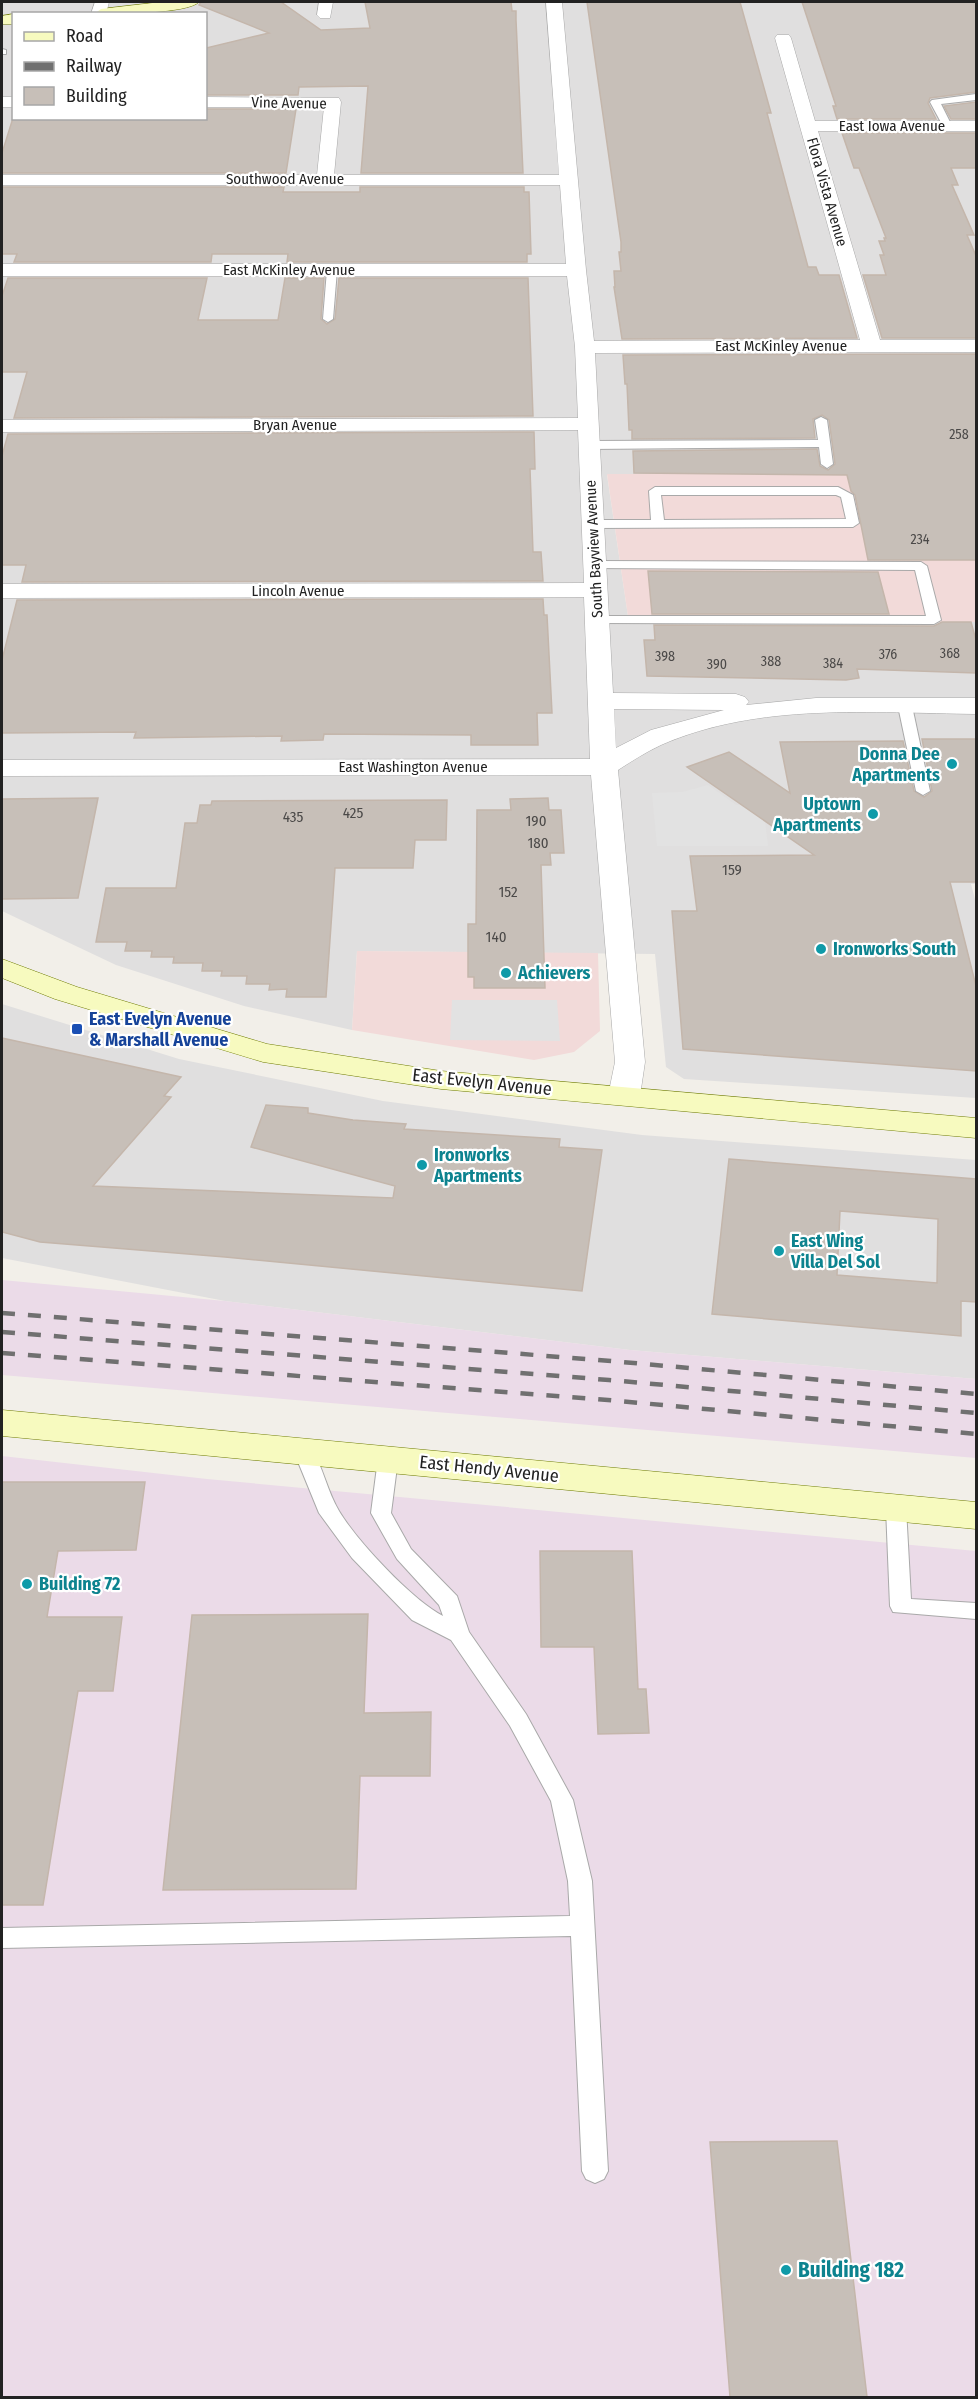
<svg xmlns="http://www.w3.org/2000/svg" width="978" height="2399" viewBox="0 0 978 2399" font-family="'Fira Sans Condensed',sans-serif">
<rect width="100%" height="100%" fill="#f2efe9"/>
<g fill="#e0dfdf" fill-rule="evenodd">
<path d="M 2,2 L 976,2 L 976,474 L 607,475 L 629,623 L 976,622 L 976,884 L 971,884 L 976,903 L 976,1098 L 684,1079 L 666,1067 L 655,954 L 357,951 L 352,1030 L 244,1006 L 116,965 L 2,911 ZM 14,14 L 206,14 L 206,118 L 14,118 Z"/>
<polygon points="2,1004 179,1059 383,1101 642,1135 976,1160 976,1379 630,1350 225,1301 2,1258"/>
</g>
<g fill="#f2dad9">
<polygon points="607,474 976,474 976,622 629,623"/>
<polygon points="357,951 598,953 600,1031 574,1052 534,1060 352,1030"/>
</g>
<g fill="#ebdbe8">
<polygon points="2,1280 225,1301 630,1350 976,1379 976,1458 2,1375"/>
<polygon points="2,1456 207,1479 976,1551 976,2397 2,2398"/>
</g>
<g fill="#e2e2e2">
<polygon points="708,785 736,805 763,804 768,846 657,846 652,793 682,792"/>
<polygon points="452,1000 557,1000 560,1041 450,1040"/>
</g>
<g fill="#c7bfb8" stroke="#c4b6ab" stroke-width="1.5" fill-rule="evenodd">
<polygon points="201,2 281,2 321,30 370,28 365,2 511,2 512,11 516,11 516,20 523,173 361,173 368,86 299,87 298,95 206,95 206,48 269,33 199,5"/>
<polygon points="587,2 740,2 771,113 767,113 808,267 816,267 819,275 839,275 857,338 622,339 614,287 615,287 614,271 621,271 619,252 621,252 621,242"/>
<polygon points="802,2 976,2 976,92 930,98 928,103 936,119 837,119 833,106 836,106"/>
<polygon points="976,102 976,119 951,119 944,106"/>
<polygon points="206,109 296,109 286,173 2,173 2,153 13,118 206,118"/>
<polygon points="842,133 976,133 976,168 951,168 958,185 952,185 974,235 967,235 976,256 976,338 882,338 863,275 886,275 880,255 884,255 879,241 885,241 884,238 886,238 859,168 854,168"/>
<polygon points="2,187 284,187 283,192 360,192 360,187 524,187 524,192 529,192 531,254 527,254 527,262 287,262 288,254 212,254 211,262 14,262 17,254 2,254"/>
<polygon points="8,278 207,278 198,320 278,320 285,278 324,278 321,319 327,324 335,319 339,278 528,278 533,416 14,418 27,372 2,372 2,296"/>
<polygon points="976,354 976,560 868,560 855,495 851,491 847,475 634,473 633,451 817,449 820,466 828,470 835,464 829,420 822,415 813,419 815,438 632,439 632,430 629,430 627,384 625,384 623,355"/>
<polygon points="534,432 535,469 530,469 533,552 541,552 543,581 22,582 26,565 2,565 2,456 8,434"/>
<polygon points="648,571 878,572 889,614 652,614"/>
<polygon points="543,599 544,615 547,615 552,713 537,713 538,745 471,745 471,735 324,734 323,740 281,741 282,736 134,738 136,732 2,733 2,660 17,600"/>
<polygon points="942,622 971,622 976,640 976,673 857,669 859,678 846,680 647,676 644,640 655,640 654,625 934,626"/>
<polygon points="922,739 976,739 976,882 950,882 976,986 976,1071 683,1049 672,911 697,911 690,856 814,855 687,767 729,752 790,793 780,742 903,741 914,791 924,797 932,791"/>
<polygon points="98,798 78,898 2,899 2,799"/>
<polygon points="548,798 549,810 561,810 564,853 550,853 551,865 541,865 545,988 474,988 474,977 468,977 468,924 476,924 477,810 511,810 510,799"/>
<polygon points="447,800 446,840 415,840 413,868 335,868 326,997 286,997 287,989 269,990 270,984 246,984 247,976 221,976 222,971 202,971 203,963 173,963 174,957 151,957 152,951 125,951 127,942 96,942 106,888 176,888 185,823 197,823 200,805 211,805 212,801"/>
<polygon points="2,1038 181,1077 164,1096 171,1097 93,1186 393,1198 395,1186 251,1147 266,1105 308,1108 308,1113 353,1120 406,1124 404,1129 560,1139 559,1147 602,1150 582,1291 225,1257 40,1242 2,1232"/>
<path d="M 729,1159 L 976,1179 L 976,1302 L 961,1301 L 961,1336 L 712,1314 ZM 840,1211 L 938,1219 L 937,1283 L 837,1275 Z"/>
<polygon points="2,1482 145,1482 136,1550 58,1551 47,1617 122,1617 113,1691 78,1691 43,1905 2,1905"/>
<polygon points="540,1551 632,1551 638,1689 646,1689 649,1733 598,1734 594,1647 541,1647"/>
<polygon points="368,1614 364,1713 431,1712 430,1776 360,1776 356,1889 163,1890 192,1615"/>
<polygon points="837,2141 867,2397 730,2397 710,2142"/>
</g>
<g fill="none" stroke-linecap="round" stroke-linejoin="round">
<defs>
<g id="lane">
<polygon points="2,49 6,50 6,54 2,54"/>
<polygon points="976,94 976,100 941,104 952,126 944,128 930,102 932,100"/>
<polygon points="332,267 337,270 333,319 328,322 323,319 327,270"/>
<polygon points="821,417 827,420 833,464 827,468 821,464 819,447 589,449 583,445 589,441 818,440 815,420"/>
<path d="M 655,487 L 838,487 L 853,495 L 859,523 L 853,527 L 592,528 L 586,524 L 592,520 L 651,520 L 649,491 ZM 661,495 L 836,495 L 841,497 L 846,519 L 664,520 Z"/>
<polygon points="595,561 921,562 927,566 941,620 934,624 597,623 592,622 590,619 592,616 926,616 915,570 590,568 589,565 590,562"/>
<polygon points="905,702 912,706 930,791 923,795 916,791 898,706"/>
<path d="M 304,1445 L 311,1447 C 323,1467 327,1491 339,1511 C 357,1541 412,1600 443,1616 L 439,1605 L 397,1559 L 371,1513 L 378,1459 L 381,1454 L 388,1452 L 395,1454 L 398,1459 L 391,1513 L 411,1549 L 457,1596 L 469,1632 L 526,1714 L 573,1800 L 592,1881 L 608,2171 L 604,2179 L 595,2183 L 586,2179 L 582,2171 L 571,1936 L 2,1948 L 2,1928 L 570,1916 L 568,1881 L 551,1801 L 510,1726 L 451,1640 L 412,1620 L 352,1558 L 319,1513 L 294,1452 L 297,1447 Z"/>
<polygon points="896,1501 903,1503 906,1508 911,1599 976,1603 976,1619 893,1612 890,1606 886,1508 889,1503"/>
</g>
<g id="street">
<polygon points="95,2 109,2 106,14 91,14"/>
<polygon points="319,2 333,2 330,18 320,18 317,15"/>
<path d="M 546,2 L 562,2 L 586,270 L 594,341 L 860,340 L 775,38 L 777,35 L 789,35 L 791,38 L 815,121 L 976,121 L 976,131 L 818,131 L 880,340 L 976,340 L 976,352 L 595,353 L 613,693 L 736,694 L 745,697 L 749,702 L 746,705 L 816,698 L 976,698 L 976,714 C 872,713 759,702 661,745 C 646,752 632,761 618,770 L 645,1062 L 640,1096 L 635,1103 L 624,1105 L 613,1103 L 608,1096 L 615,1062 L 591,775 L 2,776 L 2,760 L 590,759 L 584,597 L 2,598 L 2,584 L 584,583 L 578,430 L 2,432 L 2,420 L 578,418 L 575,347 L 567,276 L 2,276 L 2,264 L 566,264 L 560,185 L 2,185 L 2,175 L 317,175 L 324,107 L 206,107 L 206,97 L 339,98 L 341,102 L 334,175 L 559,175 ZM 614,709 L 724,710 L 651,730 L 616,748 Z"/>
<rect x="2" y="97" width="12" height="10"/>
</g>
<g id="secondary">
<path d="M 161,2 L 199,2 C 187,14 113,14 94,14 L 101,9 Z"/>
<polygon points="14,14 14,24 2,24 2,16"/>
<polygon points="2,959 77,987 267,1044 441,1071 976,1118 976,1138 441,1089 263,1062 55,999 2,978"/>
<polygon points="2,1410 976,1502 976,1529 2,1436"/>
</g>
</defs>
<use href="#lane" stroke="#a9a9a9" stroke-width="2"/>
<use href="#street" stroke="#a9a9a9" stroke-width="1"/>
<use href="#secondary" stroke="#707d05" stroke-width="1"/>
<use href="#lane" fill="#fff" fill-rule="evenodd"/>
<use href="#street" fill="#fff" fill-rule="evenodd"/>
<use href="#secondary" fill="#f7fabf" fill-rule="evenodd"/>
<g stroke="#707070" stroke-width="4.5" stroke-dasharray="13 13" stroke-linecap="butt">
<polyline points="2,1313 611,1361 976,1394"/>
<polyline points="2,1332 609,1380 976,1413"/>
<polyline points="2,1353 608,1400 976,1434"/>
</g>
</g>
<g fill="#0f9aa8" stroke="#fff" stroke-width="2">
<circle cx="952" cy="764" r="6"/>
<circle cx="873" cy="814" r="6"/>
<circle cx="821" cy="949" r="6"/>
<circle cx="506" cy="973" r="6"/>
<circle cx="422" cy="1165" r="6"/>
<circle cx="779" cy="1251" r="6"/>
<circle cx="27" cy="1584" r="6"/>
<circle cx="786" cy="2270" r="6"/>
</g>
<rect fill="#1a4fb4" stroke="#fff" stroke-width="2" x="71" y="1023" width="12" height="12" rx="3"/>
<g text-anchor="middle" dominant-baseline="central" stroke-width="4.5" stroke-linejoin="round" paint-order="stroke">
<g font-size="14" fill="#4b4948">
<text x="959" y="434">258</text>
<text x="920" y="539">234</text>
<text x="950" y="653">368</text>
<text x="888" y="654">376</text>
<text x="665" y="656">398</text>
<text x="771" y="661">388</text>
<text x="833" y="663">384</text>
<text x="717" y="664">390</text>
</g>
<g font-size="15" fill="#222" stroke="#fff">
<text transform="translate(289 103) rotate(1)">Vine Avenue</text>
<text x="892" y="126">East Iowa Avenue</text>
<text x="285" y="179">Southwood Avenue</text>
<text transform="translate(827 192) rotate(74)">Flora Vista Avenue</text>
<text x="289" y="270">East McKinley Avenue</text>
<text x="781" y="346">East McKinley Avenue</text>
<text x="295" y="425">Bryan Avenue</text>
<text transform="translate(594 549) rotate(-93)">South Bayview Avenue</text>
<text x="298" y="591">Lincoln Avenue</text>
<text x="413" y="767">East Washington Avenue</text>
</g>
<g font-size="15" fill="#4b4948">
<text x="353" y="813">425</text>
<text x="293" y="817">435</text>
<text x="536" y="821">190</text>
<text x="538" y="843">180</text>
<text x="732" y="870">159</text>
<text x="508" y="892">152</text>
<text x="496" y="937">140</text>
</g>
<g font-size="18" font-weight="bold" fill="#0d838f" stroke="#fff" text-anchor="start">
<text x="940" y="754" text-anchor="end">Donna Dee<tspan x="940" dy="21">Apartments</tspan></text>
<text x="861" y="804" text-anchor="end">Uptown<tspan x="861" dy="21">Apartments</tspan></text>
<text x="833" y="949">Ironworks South</text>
<text x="518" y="973">Achievers</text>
<text x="434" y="1155">Ironworks<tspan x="434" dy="21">Apartments</tspan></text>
<text x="791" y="1241">East Wing<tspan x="791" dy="21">Villa Del Sol</tspan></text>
<text x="39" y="1584">Building 72</text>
</g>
<g font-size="18" font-weight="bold" fill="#164399" stroke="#fff" text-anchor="start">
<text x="89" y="1019">East Evelyn Avenue<tspan x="89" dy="21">&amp; Marshall Avenue</tspan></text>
</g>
<g font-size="18" fill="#222" stroke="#fff">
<text transform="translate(482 1082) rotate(6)">East Evelyn Avenue</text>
<text transform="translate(489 1469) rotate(6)">East Hendy Avenue</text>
</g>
<g font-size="21" font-weight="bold" fill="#0d838f" stroke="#fff" text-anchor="start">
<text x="798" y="2270">Building 182</text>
</g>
</g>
<rect width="978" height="2399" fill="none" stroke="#222222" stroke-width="6"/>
<rect x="12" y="12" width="195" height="108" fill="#ffffff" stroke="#a7a7a7" stroke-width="1.5"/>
<rect x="24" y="32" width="30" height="9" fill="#f7fabf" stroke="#a7a7a7" stroke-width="1.5"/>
<text x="66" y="42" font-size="18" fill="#222222">Road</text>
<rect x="24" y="62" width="30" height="9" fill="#707070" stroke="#a7a7a7" stroke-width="1.5"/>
<text x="66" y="72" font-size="18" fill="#222222">Railway</text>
<rect x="24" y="87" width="30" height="18" fill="#c7bfb8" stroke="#a7a7a7" stroke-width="1.5"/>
<text x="66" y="102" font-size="18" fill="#222222">Building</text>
</svg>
